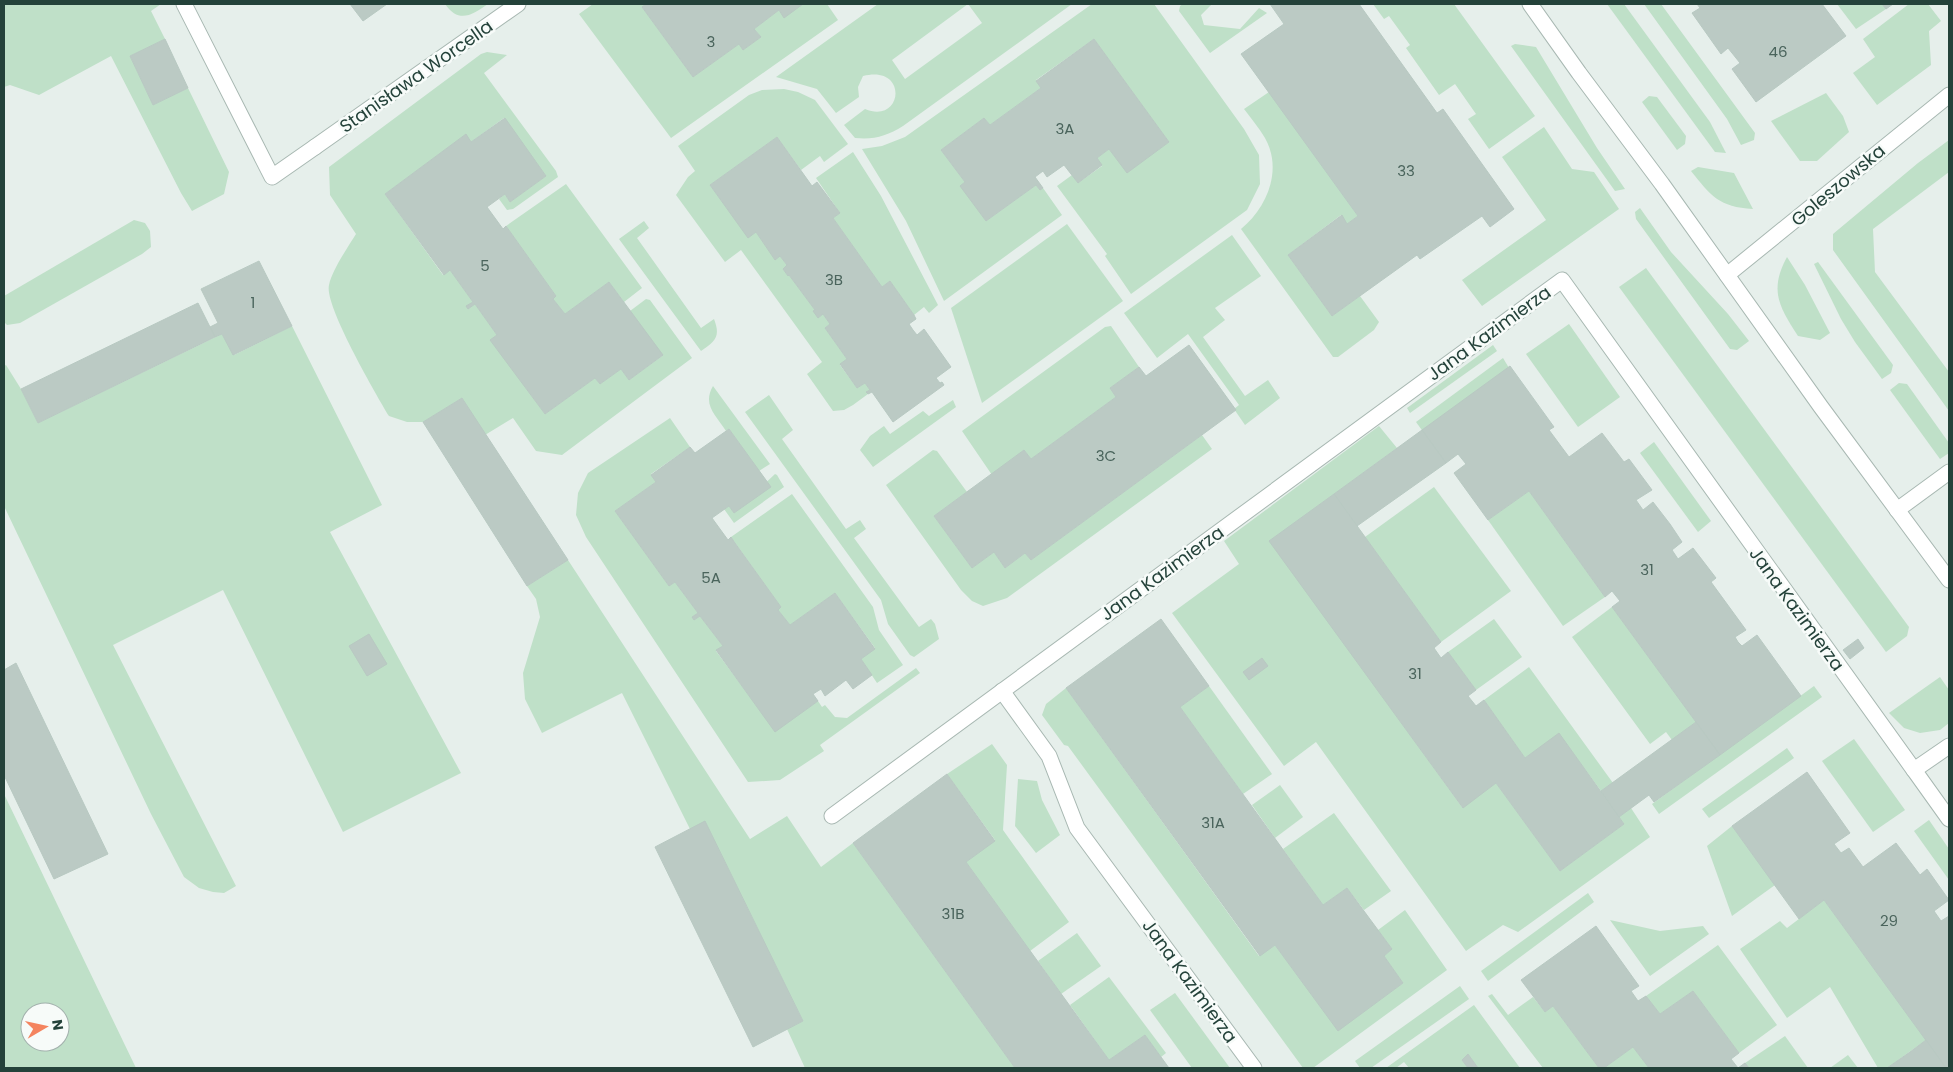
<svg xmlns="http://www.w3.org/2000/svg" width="1953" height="1072" viewBox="0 0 1953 1072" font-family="Poppins,sans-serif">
<rect width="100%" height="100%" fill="#e6efeb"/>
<g fill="#bfe0c8" fill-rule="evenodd">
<polygon points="4,4 161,4 151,11 165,39 130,56 153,105 188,88 229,172 224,194 192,211 181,193 111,56 39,95 10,85 4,87"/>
<path d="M 445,4 L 488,4 C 472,15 459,24 445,4 Z"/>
<polygon points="593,4 646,4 642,7 693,77 739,44 743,50 761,37 754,29 779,10 784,17 803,4 827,4 838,20 671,138 579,14"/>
<path d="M 878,4 L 1072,4 L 903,126 C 887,136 874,140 855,138 L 844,125 L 865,109 C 903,125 909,64 863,76 L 858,87 L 859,97 L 836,113 L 817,89 L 776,77 ZM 968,4 L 982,23 L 905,79 L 892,60 Z"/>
<polygon points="1092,4 1154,4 1244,129 1259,155 1260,184 1247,210 1131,294 1105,256 1107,254 1057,186 1072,175 1078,183 1102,166 1097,158 1109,149 1127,172 1169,142 1094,39 1036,80 1041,88 990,125 984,118 941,150 965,182 961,186 986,221 1036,185 1040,190 1043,188 1062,215 944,301 906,221 862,149 882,146 905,137"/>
<polygon points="1183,4 1212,4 1201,15 1204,25 1240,29 1259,8 1267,13 1210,53 1179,11 1180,6"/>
<polygon points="1373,4 1454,4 1535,116 1489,149 1468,119 1476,114 1455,84 1439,95 1406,48 1410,45 1389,16 1384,19"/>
<polygon points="1607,4 1624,4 1710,122 1726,153 1715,152"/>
<polygon points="1644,4 1661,4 1755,133 1754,140 1741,145 1727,119"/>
<polygon points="1837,4 1882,4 1886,9 1856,29"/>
<polygon points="1909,4 1928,4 1941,21 1929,31 1931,65 1877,105 1853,73 1875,57 1863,39"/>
<polygon points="1515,44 1536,47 1597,148 1625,189 1615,191 1511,46"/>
<path d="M 487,52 L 507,55 L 484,73 L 556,171 L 558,177 L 513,209 L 507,210 L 499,199 L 505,194 L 510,202 L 546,176 L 504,118 L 471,142 L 465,135 L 385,194 L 443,275 L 450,270 L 473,302 L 467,306 L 468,309 L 475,304 L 497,335 L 491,340 L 545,414 L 595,378 L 600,384 L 621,369 L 629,380 L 662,356 L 630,311 L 646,299 L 650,300 L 692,358 L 562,455 L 536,451 L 513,418 L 485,435 L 462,398 L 423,422 L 407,422 L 389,416 C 376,394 324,305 329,285 C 332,270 348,247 356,234 L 330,195 L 329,167 L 481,54 Z"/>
<polygon points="784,89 798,92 815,100 848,144 824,162 820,156 801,170 777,137 710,185 748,237 756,232 775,259 780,256 787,265 783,269 788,276 789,275 815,310 814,311 818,318 823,314 830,324 825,328 847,359 840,365 857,388 865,383 870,390 867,392 868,394 853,405 844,410 833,411 807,374 822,362 741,250 725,262 676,195 688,177 695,171 678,146 749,95 762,90"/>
<path d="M 1269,92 L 1358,216 L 1347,224 L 1341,215 L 1288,255 L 1332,316 L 1360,296 L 1379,322 L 1374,330 L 1338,357 L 1333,357 L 1241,229 C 1267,208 1283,170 1265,138 C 1259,128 1251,118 1244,109 Z"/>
<polygon points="1826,93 1843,116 1849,132 1817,161 1800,161 1771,121"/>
<polygon points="1649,96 1657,97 1686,136 1685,144 1677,150 1642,102"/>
<polygon points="1544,127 1572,169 1594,172 1619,209 1482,306 1462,280 1546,220 1502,157"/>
<polygon points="1949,140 1949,172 1873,229 1875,272 1949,372 1949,411 1833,250 1833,234 1918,163"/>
<polygon points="853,152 881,196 938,305 929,313 924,307 914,315 890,281 882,287 833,218 840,213 816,178"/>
<path d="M 1698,167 L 1734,173 L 1753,209 C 1719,207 1711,196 1691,171 Z"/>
<polygon points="566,184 642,288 624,302 609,282 565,314 553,299 556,296 506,226"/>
<polygon points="1640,208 1671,252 1728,314 1749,341 1737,350 1730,349 1636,219 1635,212"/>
<polygon points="134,220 145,223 150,231 151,247 142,254 20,323 7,325 4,322 4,296"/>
<path d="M 644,221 L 649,228 L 637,238 L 701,328 L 714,319 C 721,337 715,341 701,351 L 619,239 Z"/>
<polygon points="1067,224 1123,301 982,403 951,308"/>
<polygon points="1232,235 1261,276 1215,308 1225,320 1203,337 1245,396 1268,380 1280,398 1245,425 1234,409 1239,405 1188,334 1157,358 1124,313"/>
<path d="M 1787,257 L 1805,285 L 1830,333 L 1820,340 L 1798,336 C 1779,307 1769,290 1787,257 Z"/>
<polygon points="1818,262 1893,365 1891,373 1882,379 1855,342 1841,319 1814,264"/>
<polygon points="1646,268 1909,627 1907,636 1886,652 1619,287"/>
<polygon points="1569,324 1620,397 1578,427 1526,354"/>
<polygon points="292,326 382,505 330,532 461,773 343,832 223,590 113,645 236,886 224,893 213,892 199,888 184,877 151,814 4,506 4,366 6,365 21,389 38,423 222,334 234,355"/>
<polygon points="1111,326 1139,367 1110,388 1116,397 1031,459 1024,450 992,475 962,431 1105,327"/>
<polygon points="1493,345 1497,351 1410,413 1407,408"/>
<polygon points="1503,358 1509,368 1424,433 1416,422"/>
<polygon points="1899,383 1907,384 1949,443 1949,453 1940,459 1890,390"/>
<path d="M 713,386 L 770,464 L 759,471 L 729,429 L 726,431 C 716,415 702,405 713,386 Z"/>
<polygon points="769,395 793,430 782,439 846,529 860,520 866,529 854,538 919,627 931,619 935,624 939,639 914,657 910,655 888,624 881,600 745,412"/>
<polygon points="953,400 956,407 873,467 860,450 870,436 884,426 890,434 923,411 929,416"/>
<polygon points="670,418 690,447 651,474 656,482 615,511 669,586 675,582 698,613 692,617 694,620 700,616 723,646 716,651 775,731 818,701 822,707 825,705 835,717 847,718 916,668 920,673 820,745 824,751 780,780 748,782 586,537 576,515 578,493 588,473"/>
<polygon points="1379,426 1397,448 1270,541 1462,807 1496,783 1560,871 1624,824 1619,817 1631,808 1650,837 1518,932 1503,925 1466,951 1316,742 1284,766 1172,613 1239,564 1224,541"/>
<polygon points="1202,435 1212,449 1007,598 983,606 972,601 961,590 886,485 933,450 937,451 967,492 934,516 972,568 994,552 1005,568 1025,553 1031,560"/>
<polygon points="1654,442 1711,521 1698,532 1640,453"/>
<polygon points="775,474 777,475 784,487 734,523 724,509 729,506 734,513"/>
<polygon points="1434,487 1511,591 1441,642 1365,537"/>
<polygon points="1529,491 1605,597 1563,626 1488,520"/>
<polygon points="792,494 873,607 879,630 903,665 877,683 861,659 875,648 835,593 790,625 778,610 781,607 731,537"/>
<polygon points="568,560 750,839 787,816 821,867 853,843 1015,1068 805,1068 787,1029 803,1021 705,822 690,829 622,693 542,733 525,699 523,673 540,617 536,599 527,586"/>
<polygon points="1612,607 1696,722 1672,740 1666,732 1650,744 1572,637"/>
<polygon points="1494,619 1522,657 1476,690 1448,652"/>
<polygon points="1529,667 1613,783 1601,791 1559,734 1525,758 1484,700"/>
<polygon points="1940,677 1949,690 1949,723 1940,730 1920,733 1904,728 1889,713"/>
<polygon points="1209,686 1272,774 1243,794 1180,707"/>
<polygon points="1814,686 1822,697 1659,814 1652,804"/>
<polygon points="1066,688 1259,956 1275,945 1338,1030 1403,983 1384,956 1392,949 1378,930 1405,910 1447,970 1313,1068 1303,1068 1068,746 1064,745 1042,715 1046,704"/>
<polygon points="1854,739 1905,810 1873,832 1822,761"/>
<polygon points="992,744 1007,765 1003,830 1069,922 1030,951 966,862 995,840 947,774"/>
<polygon points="1787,748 1794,758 1709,818 1702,809"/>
<polygon points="1018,779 1037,781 1042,800 1060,835 1036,853 1015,826"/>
<polygon points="1280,785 1303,817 1275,838 1252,805"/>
<path d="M 4,794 L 136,1068 L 4,1068 ZM 30,1012 L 60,1012 L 60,1042 L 30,1042 Z"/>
<polygon points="1334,813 1391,891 1364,910 1347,888 1323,905 1283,849"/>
<polygon points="1929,820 1949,849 1949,880 1914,831"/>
<polygon points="1732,826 1775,885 1732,916 1707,846"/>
<polygon points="1588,893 1594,902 1488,981 1481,971"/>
<polygon points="1824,900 1926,1040 1887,1068 1878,1068 1830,987 1787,1018 1740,949 1780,921 1787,928"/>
<polygon points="1610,920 1660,931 1703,926 1709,934 1650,976"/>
<polygon points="1077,933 1101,966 1061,994 1038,961"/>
<polygon points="1718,945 1777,1025 1739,1053 1693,991 1660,1014 1646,996"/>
<polygon points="1109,977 1166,1053 1161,1057 1145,1035 1109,1060 1070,1005"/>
<polygon points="1460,986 1469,999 1371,1068 1360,1068 1355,1061"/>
<polygon points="1175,993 1230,1068 1192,1068 1150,1010"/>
<polygon points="1492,994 1508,1015 1533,997 1545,1012 1553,1006 1599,1068 1543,1068 1488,996"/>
<polygon points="1474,1005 1520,1068 1478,1068 1468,1054 1462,1060 1468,1068 1409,1068 1404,1062 1396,1068 1386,1068"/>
<polygon points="1785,1036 1808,1068 1749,1068 1745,1063"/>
<polygon points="1633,1047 1649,1068 1604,1068"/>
<polygon points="1848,1055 1858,1068 1830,1068"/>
</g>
<g fill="#bbcac4" stroke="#b8c9c2">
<polygon points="350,4 387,4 363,21"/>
<polygon points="646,4 803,4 784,18 779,10 754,29 761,37 743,50 739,44 693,77 642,7"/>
<polygon points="1270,4 1359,4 1437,113 1443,109 1514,209 1490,227 1482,216 1420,259 1417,255 1332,316 1288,255 1342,215 1347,224 1358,216 1241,54 1284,24"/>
<polygon points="1697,4 1822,4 1846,36 1756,102 1732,69 1740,63 1728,48 1721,54 1692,13 1700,8"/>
<polygon points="1882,4 1893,4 1886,9"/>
<polygon points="165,39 188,88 153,105 130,56"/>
<polygon points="1094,39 1169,142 1127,173 1109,149 1097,158 1102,165 1078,183 1064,165 1047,177 1043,171 1035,177 1043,188 1040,190 1036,185 986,221 960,186 965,182 941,150 984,118 990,125 1041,88 1036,81"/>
<polygon points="505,118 546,176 510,202 505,194 487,207 503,229 506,226 556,296 553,299 565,314 609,282 663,355 629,380 621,369 600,384 595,378 545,414 490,340 497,335 475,304 468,309 466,306 473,302 450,270 444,275 385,194 466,134 471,142"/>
<polygon points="777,137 812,186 817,182 840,213 833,218 882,287 890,281 914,315 916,319 909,324 913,330 917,335 924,329 951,367 936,378 940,383 942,382 944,385 893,422 872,392 868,394 866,392 870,390 865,383 857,388 840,364 847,359 825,328 830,324 823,314 818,318 813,311 815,310 789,275 788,276 783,269 787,265 780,256 775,260 756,232 748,238 710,185"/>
<polygon points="259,261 292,326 233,355 222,334 215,337 210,327 218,323 201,289"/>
<polygon points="198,303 215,337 38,423 21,389"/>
<polygon points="1189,345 1236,410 1031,560 1025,553 1005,568 994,552 972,568 934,516 1024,450 1031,459 1116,397 1110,388 1139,367 1146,376"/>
<polygon points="1510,366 1554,427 1549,430 1569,457 1602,433 1624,462 1629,459 1652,490 1636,500 1643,510 1653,502 1670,524 1682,542 1672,550 1678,559 1693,548 1716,578 1711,582 1746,630 1735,637 1738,642 1742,646 1757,635 1801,696 1720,755 1612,607 1620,601 1612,591 1605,597 1529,491 1488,520 1454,473 1466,464 1458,454 1446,463 1422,430"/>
<polygon points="462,398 568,560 527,586 423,422"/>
<polygon points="729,429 771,487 734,513 729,506 712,518 728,540 731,537 735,543 781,607 778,610 790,625 835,593 875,649 861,659 872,675 853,689 846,680 825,696 821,689 813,694 818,701 775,732 716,650 723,646 700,616 694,620 692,617 698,613 675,582 669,586 615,511 656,482 651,475 690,447 695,453"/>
<polygon points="1422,430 1446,463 1357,526 1334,494"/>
<polygon points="1334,494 1441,642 1434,648 1441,658 1448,652 1476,690 1468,696 1476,706 1484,700 1525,758 1559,733 1624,824 1560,871 1496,783 1463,808 1269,541"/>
<polygon points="1161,619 1209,686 1180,707 1323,905 1347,888 1392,949 1384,956 1403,983 1338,1031 1275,945 1260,956 1066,688"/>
<polygon points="369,634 387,664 367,676 349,646"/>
<polygon points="1858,639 1864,648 1850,659 1843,650"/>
<polygon points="1262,658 1268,666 1249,680 1243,672"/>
<polygon points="16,663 108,854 54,879 4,775 4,670"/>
<polygon points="1696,722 1720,755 1654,802 1649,795 1619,817 1601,791"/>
<polygon points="1807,772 1850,833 1834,844 1841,853 1849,848 1863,867 1896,843 1920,875 1927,869 1949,900 1934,911 1941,921 1949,916 1949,1068 1946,1068 1824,900 1799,919 1732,826"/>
<polygon points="947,774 995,841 966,862 1109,1060 1145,1035 1169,1068 1015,1068 853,843"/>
<polygon points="705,821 803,1021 753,1047 655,847"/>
<polygon points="1596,926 1639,986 1631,991 1638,1001 1646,996 1660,1014 1693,991 1739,1053 1731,1059 1738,1068 1745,1063 1749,1068 1649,1068 1633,1047 1604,1068 1599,1068 1553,1006 1545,1012 1521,980"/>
<polygon points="1926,1040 1946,1068 1887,1068 1910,1052"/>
<polygon points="1468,1054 1478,1068 1468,1068 1462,1060"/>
</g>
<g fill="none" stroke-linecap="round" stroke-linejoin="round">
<defs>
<g id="service">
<polyline points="184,4 272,177 315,147"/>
<polyline points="1897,510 1949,472"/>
</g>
<g id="minor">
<polyline points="315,147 518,4"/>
<polyline points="1727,275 1949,95"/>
<polyline points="1002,691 1049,756 1077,828 1254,1068"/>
<polyline points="1914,770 1949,819"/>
<polyline points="832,816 1562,280 1914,770 1949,746"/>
</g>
<polyline id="tertiary" points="1530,4 1579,73 1662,184 1821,407 1949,580"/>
</defs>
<use href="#service" stroke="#a8b8b2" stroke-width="17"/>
<use href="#minor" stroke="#a8b8b2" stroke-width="17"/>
<use href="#tertiary" stroke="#a8b8b2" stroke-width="17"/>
<use href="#service" stroke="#fff" stroke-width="15"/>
<use href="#minor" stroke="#fff" stroke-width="15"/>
<use href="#tertiary" stroke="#fff" stroke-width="15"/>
</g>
<g text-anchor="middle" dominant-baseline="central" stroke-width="5" stroke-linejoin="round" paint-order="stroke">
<g font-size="15" fill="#4a645c">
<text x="711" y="41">3</text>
<text x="1778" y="51">46</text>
<text x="1065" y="128">3A</text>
<text x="1406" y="170">33</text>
<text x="485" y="265">5</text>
<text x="834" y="279">3B</text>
<text x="253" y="302">1</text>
<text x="1106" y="455">3C</text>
<text x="1647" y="569">31</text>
<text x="711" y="577">5A</text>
<text x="1415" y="673">31</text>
<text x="1213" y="822">31A</text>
<text x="953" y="913">31B</text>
<text x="1889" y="920">29</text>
</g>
<g font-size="18" fill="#24423a" stroke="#f7fbf9">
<text transform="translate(416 76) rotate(-35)">Stanisława Worcella</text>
<text transform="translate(1838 185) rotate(-40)">Goleszowska</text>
<text transform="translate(1489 333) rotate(-36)">Jana Kazimierza</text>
<text transform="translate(1162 573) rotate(-36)">Jana Kazimierza</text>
<text transform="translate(1797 609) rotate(54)">Jana Kazimierza</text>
<text transform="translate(1190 981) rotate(54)">Jana Kazimierza</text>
</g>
</g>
<rect width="1953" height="1072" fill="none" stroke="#24423a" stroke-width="10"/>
<g transform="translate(45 1027) rotate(81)"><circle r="24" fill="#f7fbf9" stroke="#a3b1ad"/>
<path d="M0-4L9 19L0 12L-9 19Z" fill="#f4845f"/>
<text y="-8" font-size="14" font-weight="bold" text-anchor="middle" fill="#24423a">N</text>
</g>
</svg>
